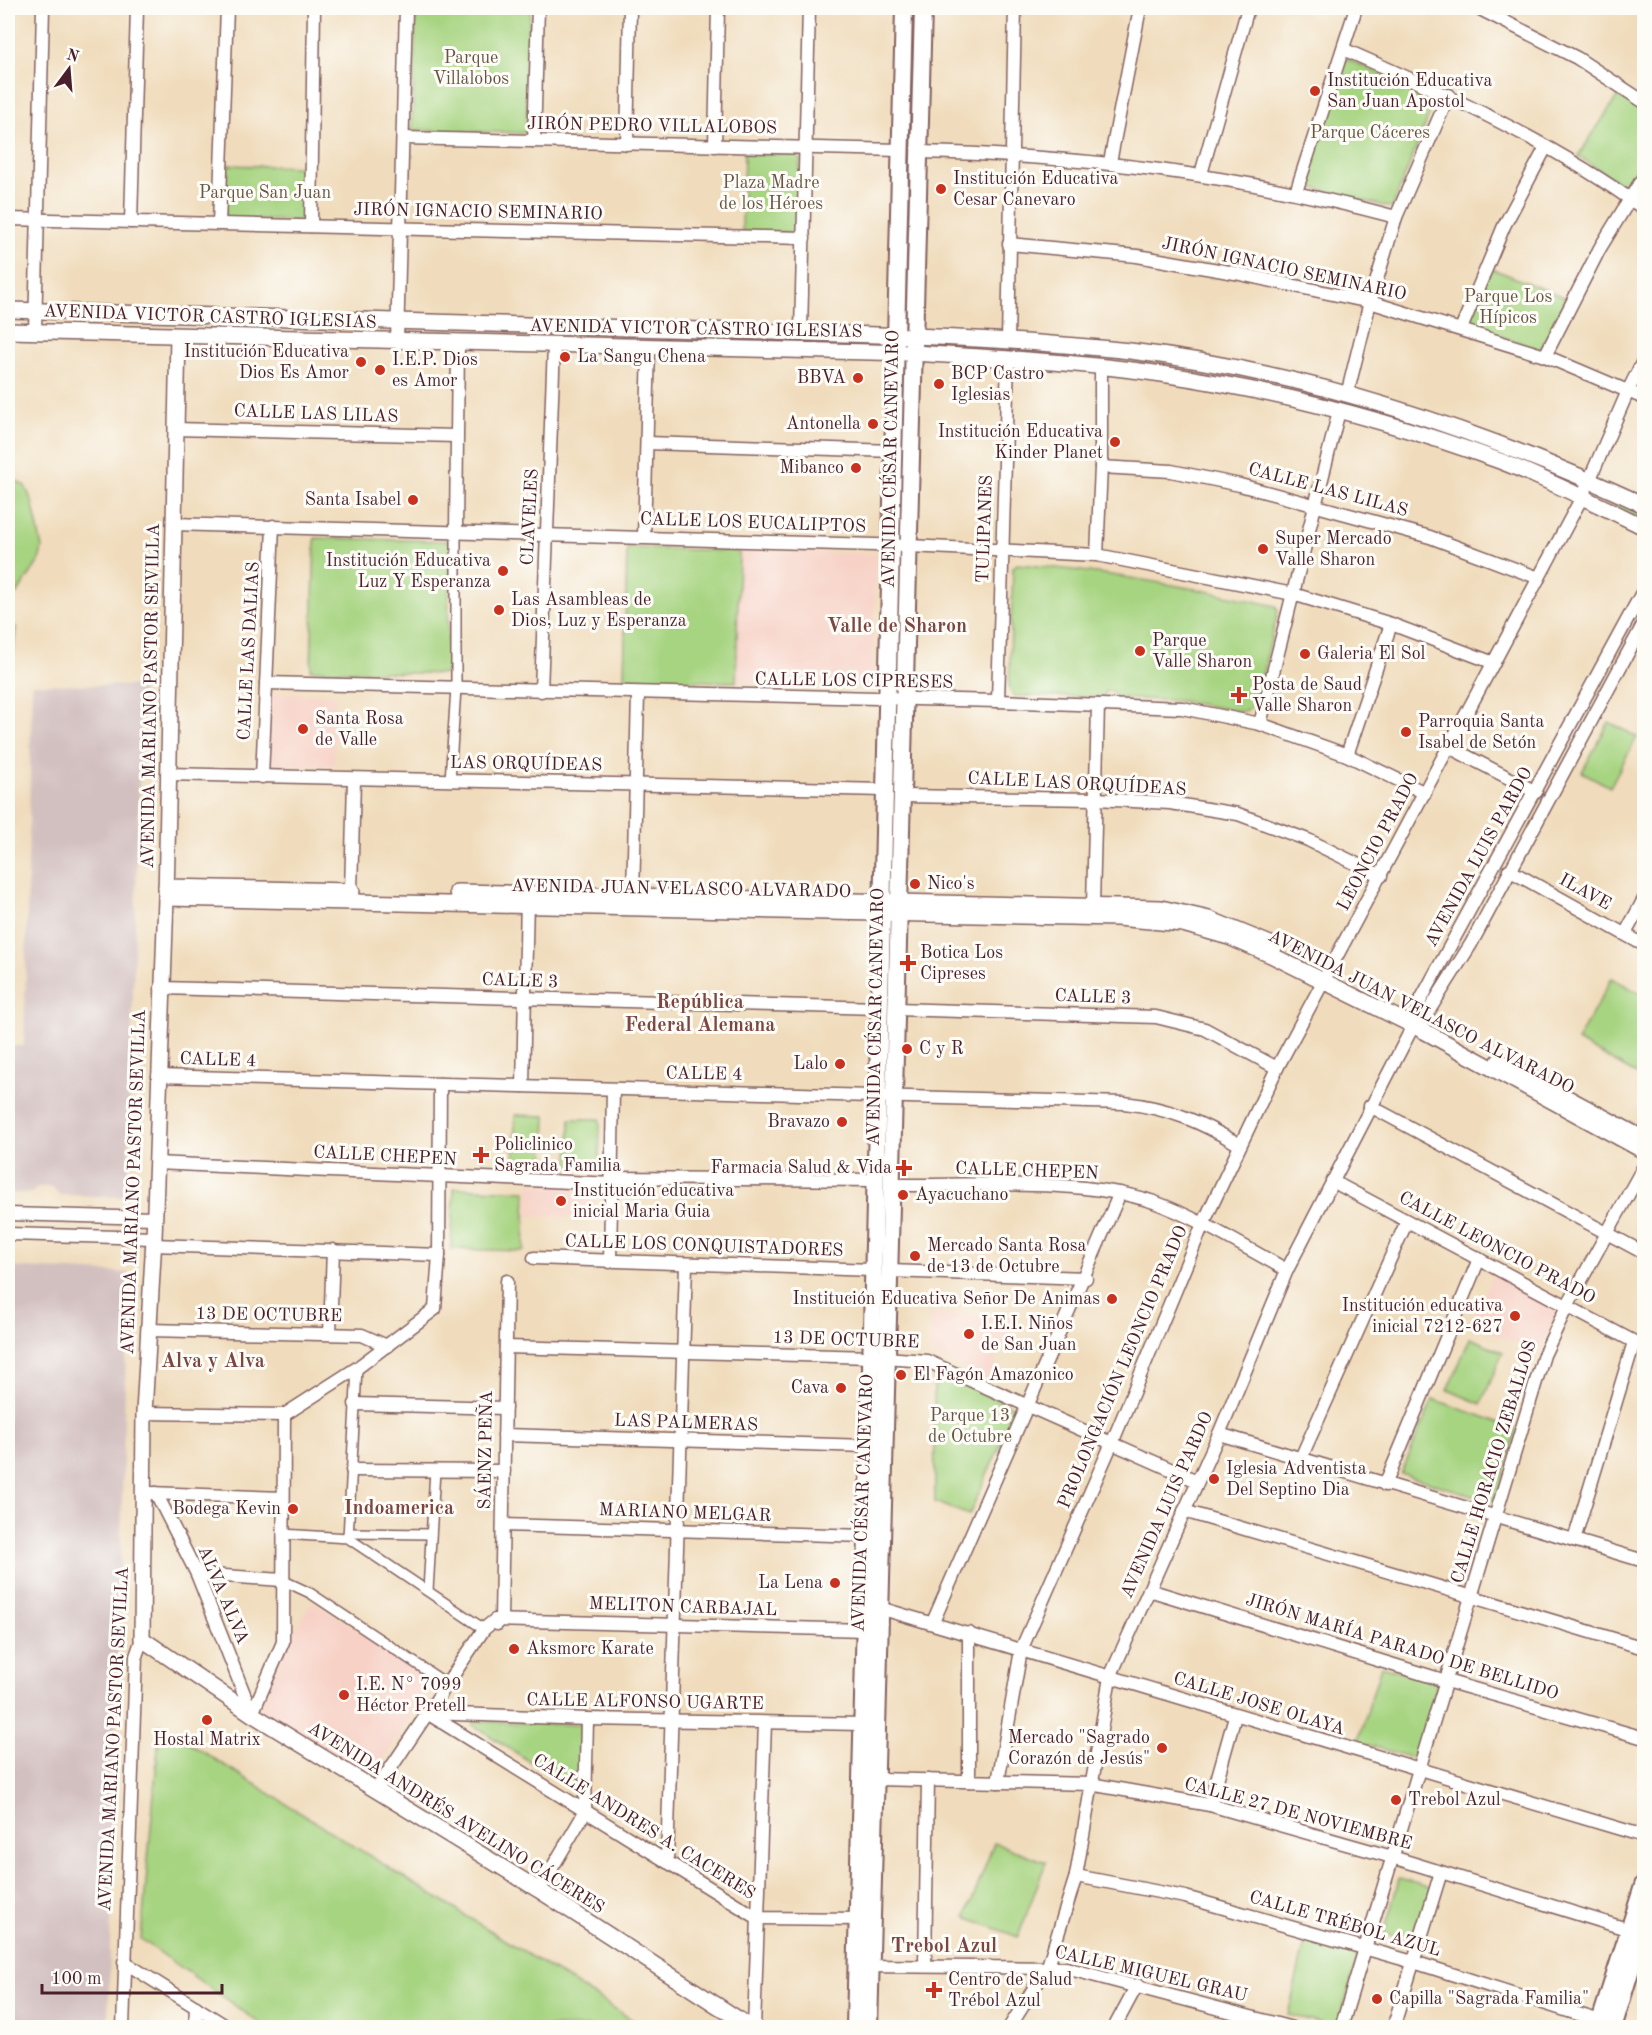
<svg xmlns="http://www.w3.org/2000/svg" width="1652" height="2035" viewBox="0 0 1652 2035" font-family="'Old Standard TT',serif">
<rect width="100%" height="100%" fill="#fdfcf7"/>
<filter id="ink" filterUnits="userSpaceOnUse"><feTurbulence type="fractalNoise" baseFrequency=".0167" numOctaves="2"/><feDisplacementMap in="SourceGraphic" scale="12" xChannelSelector="R" yChannelSelector="G"/><feConvolveMatrix kernelMatrix="1 2 1 2 8 2 1 2 1" color-interpolation-filters="sRGB"/></filter>
<filter id="wash" filterUnits="userSpaceOnUse"><feTurbulence type="fractalNoise" baseFrequency=".008" numOctaves="4" result="noise"/><feDisplacementMap in="SourceGraphic" scale="24" xChannelSelector="R" yChannelSelector="G"/><feGaussianBlur stdDeviation="1.35" result="paint"/><feColorMatrix in="noise" values="0 0 0 0 0 0 0 0 0 0 0 0 0 0 0 0 0 1.4 0 .05"/><feComposite in="paint" operator="in"/></filter>
<g filter="url(#wash)">
<rect width="100%" height="100%" fill="#f0dcbc"/>
<g fill="#f7d1c6">
<polygon points="739,551 876,554 873,684 736,682"/>
<polygon points="271,693 336,695 334,766 269,764"/>
<polygon points="529,1184 594,1186 593,1218 528,1216"/>
<polygon points="1494,1273 1559,1309 1539,1353 1470,1324"/>
<polygon points="930,1314 1017,1316 988,1379 930,1353"/>
<polygon points="313,1601 433,1679 371,1780 259,1711 289,1639"/>
</g>
<g fill="#d2bfbf">
<polygon points="32,684 142,686 127,1197 60,1195 52,1187 37,1187 32,1193 8,1193 8,1046 24,1046"/>
<polygon points="8,1267 128,1273 108,2027 8,2027"/>
</g>
<g fill="#a7d481" stroke="#787a56" stroke-width="1.5">
<polygon points="416,8 530,8 526,133 412,130"/>
<polygon points="1345,58 1436,98 1392,208 1303,185"/>
<polygon points="1621,91 1644,107 1644,165 1628,189 1578,156"/>
<polygon points="744,153 800,155 798,233 742,231"/>
<polygon points="226,165 305,167 304,221 225,219"/>
<polygon points="1490,268 1566,298 1540,350 1466,324"/>
<polygon points="8,476 25,486 32,501 42,548 39,561 17,594 8,596"/>
<polygon points="1602,489 1644,509 1644,521 1597,499"/>
<polygon points="315,538 450,541 447,674 311,670"/>
<polygon points="627,548 739,551 736,682 624,679"/>
<path d="M 1017,564 C 1106,572 1188,586 1276,606 L 1278,612 L 1255,704 L 1244,712 L 1181,701 L 1116,698 L 1112,691 L 1106,691 L 1103,697 L 1014,696 L 1009,689 L 1013,568 Z"/>
<polygon points="8,625 16,627 8,690"/>
<polygon points="1609,722 1637,737 1610,787 1582,772"/>
<polygon points="1612,978 1644,996 1644,1064 1638,1075 1577,1041"/>
<polygon points="515,1115 546,1116 544,1166 514,1165"/>
<polygon points="570,1119 600,1119 599,1170 569,1169"/>
<polygon points="454,1188 526,1191 524,1251 451,1249"/>
<polygon points="1470,1338 1503,1352 1481,1404 1448,1390"/>
<polygon points="934,1372 1017,1408 969,1515 935,1502"/>
<polygon points="1433,1399 1517,1429 1495,1502 1401,1474"/>
<polygon points="1381,1666 1438,1682 1416,1759 1358,1742"/>
<polygon points="473,1721 581,1725 580,1788 574,1790 473,1725"/>
<polygon points="160,1725 644,2027 265,2027 141,1939"/>
<polygon points="994,1843 1046,1862 1018,1937 966,1917"/>
<polygon points="1399,1879 1432,1888 1417,1942 1384,1933"/>
<polygon points="1306,1938 1358,1953 1339,2027 1288,2015"/>
</g>
</g>
<g filter="url(#ink)">
<g fill="none" stroke-linecap="round" stroke-linejoin="round">
<defs>
<g id="pedestrian">
<polyline points="450,781 456,688 456,531"/>
<polyline points="348,1533 431,1534"/>
<polyline points="282,1534 348,1538 484,1629"/>
<polyline points="348,1538 357,1368"/>
<polyline points="282,1580 310,1593 447,1684"/>
<polyline points="428,1591 435,1470"/>
</g>
<g id="minor">
<polyline points="1478,8 1577,58 1644,102"/>
<path d="M 1343,49 C 1448,95 1552,142 1644,209"/>
<polyline points="403,138 900,150"/>
<polyline points="534,141 538,8"/>
<polyline points="627,144 630,8"/>
<polyline points="715,146 718,8"/>
<path d="M 919,152 C 1086,156 1234,174 1396,217"/>
<polyline points="1110,162 1140,8"/>
<polyline points="1201,174 1248,8"/>
<polyline points="1296,192 1356,8"/>
<polyline points="8,219 804,238"/>
<polyline points="131,222 137,8"/>
<polyline points="219,224 227,8"/>
<polyline points="311,226 314,8"/>
<polyline points="1009,244 1137,256 1235,273 1370,302 1545,356 1644,398"/>
<polyline points="1461,329 1504,226 1546,147"/>
<polyline points="35,331 43,8"/>
<polyline points="801,332 809,8"/>
<polyline points="1008,340 1015,8"/>
<polyline points="397,342 406,8"/>
<polyline points="1545,356 1600,248 1644,176"/>
<polyline points="1347,395 1370,302 1396,217 1449,95"/>
<polyline points="175,429 456,436"/>
<polyline points="647,443 894,451"/>
<polyline points="1101,467 1171,471 1240,485 1430,537 1539,578"/>
<polyline points="174,524 909,546 1097,555 1293,594 1391,624 1494,663"/>
<polyline points="456,531 458,344"/>
<polyline points="644,537 649,347"/>
<polyline points="1097,555 1101,467 1101,368"/>
<polyline points="266,683 998,701 1182,708 1260,724 1347,755 1425,793"/>
<polyline points="541,691 554,345"/>
<polyline points="998,701 1008,359"/>
<polyline points="1260,724 1339,411"/>
<polyline points="1449,747 1536,792"/>
<polyline points="1347,755 1391,624"/>
<polyline points="167,774 884,790"/>
<polyline points="262,777 273,526"/>
<polyline points="902,796 1096,799 1170,803 1238,814 1308,840 1381,876"/>
<polyline points="1509,870 1644,945"/>
<polyline points="351,891 354,780"/>
<polyline points="633,896 638,694"/>
<polyline points="1093,905 1098,705"/>
<polyline points="1625,934 1644,899"/>
<polyline points="161,988 878,1008"/>
<polyline points="896,1009 1156,1017 1205,1029 1277,1068"/>
<polyline points="1418,1017 1418,1005 1644,589"/>
<path d="M 158,1076 L 1124,1103 C 1170,1108 1201,1122 1240,1145"/>
<polyline points="523,1086 527,898"/>
<polyline points="1370,1106 1644,1253"/>
<polyline points="156,1163 613,1184"/>
<polyline points="613,1178 875,1180"/>
<polyline points="1332,1181 1644,1347"/>
<path d="M 891,1185 C 969,1186 1081,1177 1154,1202 C 1200,1219 1244,1247 1287,1270"/>
<polyline points="8,1214 154,1218"/>
<polyline points="8,1234 154,1238"/>
<polyline points="153,1245 439,1255"/>
<polyline points="534,1258 872,1270"/>
<polyline points="610,1262 613,1090"/>
<polyline points="889,1271 1086,1278"/>
<polyline points="149,1330 362,1335 387,1346"/>
<polyline points="330,1333 333,1250"/>
<polyline points="506,1347 871,1357 927,1361 1197,1481"/>
<polyline points="355,1404 505,1408"/>
<polyline points="144,1413 284,1415"/>
<polyline points="284,1415 357,1368 435,1309 439,1255 440,1084"/>
<polyline points="1219,1434 1644,1561"/>
<polyline points="504,1435 867,1446"/>
<polyline points="1300,1460 1407,1221"/>
<polyline points="352,1470 504,1471"/>
<polyline points="1385,1485 1479,1259"/>
<polyline points="150,1493 283,1498"/>
<polyline points="156,1493 197,1574 252,1714"/>
<polyline points="1184,1511 1644,1648"/>
<polyline points="503,1525 866,1536"/>
<polyline points="1574,1540 1634,1342"/>
<polyline points="197,1574 282,1580"/>
<polyline points="1149,1590 1446,1681 1644,1738"/>
<polyline points="873,1606 1644,1836"/>
<polyline points="933,1622 1120,1193"/>
<polyline points="497,1624 501,1619 507,1281"/>
<polyline points="427,1713 758,1918 858,1919"/>
<polyline points="428,1713 587,1719 862,1724"/>
<polyline points="252,1714 283,1642 284,1415"/>
<polyline points="875,1779 1090,1784 1210,1805 1392,1857 1630,1930"/>
<polyline points="969,1781 969,1633"/>
<polyline points="998,1782 1021,1650 1112,1443 1203,1224 1277,1068 1582,497 1628,391 1644,359"/>
<polyline points="376,1790 484,1629 495,1620 864,1630"/>
<polyline points="1210,1805 1235,1716"/>
<polyline points="667,1862 686,1265"/>
<polyline points="1076,1876 1185,1897 1420,1964 1600,2021"/>
<polyline points="539,1890 585,1812 587,1719"/>
<polyline points="124,1962 229,2028"/>
<polyline points="925,1965 928,1780"/>
<polyline points="863,1966 1066,1968 1292,2028"/>
<polyline points="123,2028 136,1656 142,1639"/>
<polyline points="195,2028 196,2007"/>
<polyline points="754,2028 765,1723"/>
<polyline points="1009,2028 1048,1966 1076,1876 1110,1677 1219,1434 1287,1270 1413,1026 1418,1017 1428,1012 1471,944 1644,623"/>
<polyline points="1114,2028 1137,1985"/>
<polyline points="1341,2028 1544,1355 1567,1306 1644,1166"/>
<polyline points="1393,2028 1441,1872"/>
</g>
<g id="tertiary">
<path d="M 8,310 L 913,336 C 986,339 1058,343 1130,351 C 1309,372 1482,430 1644,505"/>
<path d="M 8,331 L 913,353 C 996,358 1080,362 1162,374 C 1277,391 1391,421 1500,461 C 1549,480 1597,504 1644,527"/>
<polyline points="178,336 166,898 154,1238 144,1413 142,1639 252,1714 539,1890 752,2028"/>
<polyline points="166,887 352,891"/>
<polyline points="457,892 1161,908 1209,919 1275,946"/>
<polyline points="166,898 1117,918 1183,924 1229,937 1271,955 1424,1031 1644,1151"/>
<polyline points="1499,1061 1644,1139"/>
</g>
<g id="secondary">
<polyline points="855,2028 904,8"/>
<polyline points="869,2028 923,8"/>
<polyline points="1598,2028 1644,1883"/>
<polyline points="1613,2028 1644,1926"/>
</g>
</defs>
<use href="#pedestrian" stroke="#84615e" stroke-width="12"/>
<use href="#minor" stroke="#84615e" stroke-width="15"/>
<use href="#tertiary" stroke="#84615e" stroke-width="18"/>
<use href="#secondary" stroke="#84615e" stroke-width="20"/>
<use href="#pedestrian" stroke="#fff" stroke-width="9"/>
<use href="#minor" stroke="#fff" stroke-width="12"/>
<use href="#tertiary" stroke="#fff" stroke-width="15"/>
<use href="#secondary" stroke="#fff" stroke-width="16"/>
</g>
</g>
<g fill="#c8321e" stroke="#fdfcf7" stroke-width="2">
<circle cx="1315" cy="91" r="6"/>
<circle cx="941" cy="189" r="6"/>
<circle cx="565" cy="357" r="6"/>
<circle cx="361" cy="362" r="6"/>
<circle cx="380" cy="370" r="6"/>
<circle cx="858" cy="378" r="6"/>
<circle cx="939" cy="384" r="6"/>
<circle cx="873" cy="424" r="6"/>
<circle cx="1115" cy="442" r="6"/>
<circle cx="856" cy="468" r="6"/>
<circle cx="413" cy="500" r="6"/>
<circle cx="1263" cy="549" r="6"/>
<circle cx="503" cy="571" r="6"/>
<circle cx="499" cy="610" r="6"/>
<circle cx="1140" cy="651" r="6"/>
<circle cx="1305" cy="654" r="6"/>
<path d="M1236 686h6v6h6v6h-6v6h-6v-6h-6v-6h6z"/>
<circle cx="303" cy="729" r="6"/>
<circle cx="1406" cy="732" r="6"/>
<circle cx="915" cy="884" r="6"/>
<path d="M905 954h6v6h6v6h-6v6h-6v-6h-6v-6h6z"/>
<circle cx="907" cy="1049" r="6"/>
<circle cx="840" cy="1064" r="6"/>
<circle cx="842" cy="1122" r="6"/>
<path d="M478 1146h6v6h6v6h-6v6h-6v-6h-6v-6h6z"/>
<path d="M901 1159h6v6h6v6h-6v6h-6v-6h-6v-6h6z"/>
<circle cx="903" cy="1195" r="6"/>
<circle cx="561" cy="1201" r="6"/>
<circle cx="915" cy="1256" r="6"/>
<circle cx="1112" cy="1299" r="6"/>
<circle cx="1515" cy="1316" r="6"/>
<circle cx="969" cy="1334" r="6"/>
<circle cx="901" cy="1375" r="6"/>
<circle cx="841" cy="1388" r="6"/>
<circle cx="1214" cy="1479" r="6"/>
<circle cx="293" cy="1509" r="6"/>
<circle cx="835" cy="1583" r="6"/>
<circle cx="514" cy="1649" r="6"/>
<circle cx="344" cy="1695" r="6"/>
<circle cx="207" cy="1720" r="6"/>
<circle cx="1162" cy="1748" r="6"/>
<circle cx="1396" cy="1800" r="6"/>
<path d="M931 1981h6v6h6v6h-6v6h-6v-6h-6v-6h6z"/>
<circle cx="1377" cy="1999" r="6"/>
</g>
<g text-anchor="middle" dominant-baseline="central" stroke-width="6" stroke-linejoin="round" paint-order="stroke">
<g font-size="18" fill="#665545" stroke="#fdfcf7">
<text x="471" y="58">Parque<tspan x="471" dy="21">Villalobos</tspan></text>
<text x="1370" y="133">Parque Cáceres</text>
<text x="771" y="183">Plaza Madre<tspan x="771" dy="21">de los Héroes</tspan></text>
<text x="265" y="193">Parque San Juan</text>
<text x="1508" y="297">Parque Los<tspan x="1508" dy="21">Hípicos</tspan></text>
<text x="970" y="1416">Parque 13<tspan x="970" dy="21">de Octubre</tspan></text>
</g>
<g font-size="18" fill="#4a1f2b" stroke="#fdfcf7" text-anchor="start">
<text x="1327" y="81">Institución Educativa<tspan x="1327" dy="21">San Juan Apostol</tspan></text>
<text x="953" y="179">Institución Educativa<tspan x="953" dy="21">Cesar Canevaro</tspan></text>
<text x="349" y="352" text-anchor="end">Institución Educativa<tspan x="349" dy="21">Dios Es Amor</tspan></text>
<text x="577" y="357">La Sangu Chena</text>
<text x="392" y="360">I.E.P. Dios<tspan x="392" dy="21">es Amor</tspan></text>
<text x="951" y="374">BCP Castro<tspan x="951" dy="21">Iglesias</tspan></text>
<text x="846" y="378" text-anchor="end">BBVA</text>
<text x="861" y="424" text-anchor="end">Antonella</text>
<text x="1103" y="432" text-anchor="end">Institución Educativa<tspan x="1103" dy="21">Kinder Planet</tspan></text>
<text x="844" y="468" text-anchor="end">Mibanco</text>
<text x="401" y="500" text-anchor="end">Santa Isabel</text>
<text x="1275" y="539">Super Mercado<tspan x="1275" dy="21">Valle Sharon</tspan></text>
<text x="491" y="561" text-anchor="end">Institución Educativa<tspan x="491" dy="21">Luz Y Esperanza</tspan></text>
<text x="511" y="600">Las Asambleas de<tspan x="511" dy="21">Dios, Luz y Esperanza</tspan></text>
<text x="1152" y="641">Parque<tspan x="1152" dy="21">Valle Sharon</tspan></text>
<text x="1317" y="654">Galeria El Sol</text>
<text x="1252" y="685">Posta de Saud<tspan x="1252" dy="21">Valle Sharon</tspan></text>
<text x="315" y="719">Santa Rosa<tspan x="315" dy="21">de Valle</tspan></text>
<text x="1418" y="722">Parroquia Santa<tspan x="1418" dy="21">Isabel de Setón</tspan></text>
<text x="927" y="884">Nico's</text>
<text x="920" y="953">Botica Los<tspan x="920" dy="21">Cipreses</tspan></text>
<text x="919" y="1049">C y R</text>
<text x="828" y="1064" text-anchor="end">Lalo</text>
<text x="830" y="1122" text-anchor="end">Bravazo</text>
<text x="494" y="1145">Policlinico<tspan x="494" dy="21">Sagrada Familia</tspan></text>
<text x="892" y="1168" text-anchor="end">Farmacia Salud &amp; Vida</text>
<text x="573" y="1191">Institución educativa<tspan x="573" dy="21">inicial Maria Guia</tspan></text>
<text x="915" y="1195">Ayacuchano</text>
<text x="927" y="1246">Mercado Santa Rosa<tspan x="927" dy="21">de 13 de Octubre</tspan></text>
<text x="1100" y="1299" text-anchor="end">Institución Educativa Señor De Animas</text>
<text x="1503" y="1306" text-anchor="end">Institución educativa<tspan x="1503" dy="21">inicial 7212-627</tspan></text>
<text x="981" y="1324">I.E.I. Niños<tspan x="981" dy="21">de San Juan</tspan></text>
<text x="913" y="1375">El Fagón Amazonico</text>
<text x="829" y="1388" text-anchor="end">Cava</text>
<text x="1226" y="1469">Iglesia Adventista<tspan x="1226" dy="21">Del Septino Dia</tspan></text>
<text x="281" y="1509" text-anchor="end">Bodega Kevin</text>
<text x="823" y="1583" text-anchor="end">La Lena</text>
<text x="526" y="1649">Aksmorc Karate</text>
<text x="356" y="1685">I.E. N° 7099<tspan x="356" dy="21">Héctor Pretell</tspan></text>
<text x="1150" y="1738" text-anchor="end">Mercado "Sagrado<tspan x="1150" dy="21">Corazón de Jesús"</tspan></text>
<text x="207" y="1740" text-anchor="middle">Hostal Matrix</text>
<text x="1408" y="1800">Trebol Azul</text>
<text x="948" y="1980">Centro de Salud<tspan x="948" dy="21">Trébol Azul</tspan></text>
<text x="1389" y="1999">Capilla "Sagrada Familia"</text>
</g>
<g font-size="18" fill="#4a1f2b" stroke="#fdfcf7">
<text transform="translate(652 126) rotate(1)">JIRÓN PEDRO VILLALOBOS</text>
<text transform="translate(478 212) rotate(1)">JIRÓN IGNACIO SEMINARIO</text>
<text transform="translate(1284 269) rotate(12)">JIRÓN IGNACIO SEMINARIO</text>
<text transform="translate(210 317) rotate(2)">AVENIDA VICTOR CASTRO IGLESIAS</text>
<text transform="translate(696 329) rotate(1)">AVENIDA VICTOR CASTRO IGLESIAS</text>
<text transform="translate(316 414) rotate(2)">CALLE LAS LILAS</text>
<text transform="translate(891 459) rotate(-89)">AVENIDA CÉSAR CANEVARO</text>
<text transform="translate(1328 490) rotate(15)">CALLE LAS LILAS</text>
<text transform="translate(530 517) rotate(-87)">CLAVELES</text>
<text transform="translate(753 523) rotate(2)">CALLE LOS EUCALIPTOS</text>
<text transform="translate(985 529) rotate(-88)">TULIPANES</text>
<text transform="translate(249 651) rotate(-87)">CALLE LAS DALIAS</text>
<text transform="translate(854 681) rotate(1)">CALLE LOS CIPRESES</text>
<text transform="translate(151 696) rotate(-89)">AVENIDA MARIANO PASTOR SEVILLA</text>
<text transform="translate(526 764) rotate(1)">LAS ORQUÍDEAS</text>
<text transform="translate(1077 784) rotate(3)">CALLE LAS ORQUÍDEAS</text>
<text transform="translate(1378 842) rotate(-62)">LEONCIO PRADO</text>
<text transform="translate(1479 857) rotate(-61)">AVENIDA LUIS PARDO</text>
<text transform="translate(681 889) rotate(1)">AVENIDA JUAN VELASCO ALVARADO</text>
<text transform="translate(1585 892) rotate(29)">ILAVE</text>
<text transform="translate(520 981) rotate(2)">CALLE 3</text>
<text transform="translate(1093 997) rotate(2)">CALLE 3</text>
<text transform="translate(1421 1012) rotate(27)">AVENIDA JUAN VELASCO ALVARADO</text>
<text transform="translate(876 1017) rotate(-89)">AVENIDA CÉSAR CANEVARO</text>
<text transform="translate(218 1060) rotate(2)">CALLE 4</text>
<text transform="translate(704 1074) rotate(1)">CALLE 4</text>
<text transform="translate(385 1156) rotate(3)">CALLE CHEPEN</text>
<text transform="translate(1027 1171) rotate(2)">CALLE CHEPEN</text>
<text transform="translate(134 1182) rotate(-88)">AVENIDA MARIANO PASTOR SEVILLA</text>
<text transform="translate(704 1246) rotate(2)">CALLE LOS CONQUISTADORES</text>
<text transform="translate(1497 1248) rotate(28)">CALLE LEONCIO PRADO</text>
<text transform="translate(269 1315) rotate(1)">13 DE OCTUBRE</text>
<text transform="translate(846 1340) rotate(2)">13 DE OCTUBRE</text>
<text transform="translate(1123 1367) rotate(-67)">PROLONGACIÓN LEONCIO PRADO</text>
<text transform="translate(686 1423) rotate(2)">LAS PALMERAS</text>
<text transform="translate(486 1450) rotate(-89)">SÁENZ PEÑA</text>
<text transform="translate(1494 1462) rotate(-73)">CALLE HORACIO ZEBALLOS</text>
<text transform="translate(863 1503) rotate(-88)">AVENIDA CÉSAR CANEVARO</text>
<text transform="translate(1167 1505) rotate(-66)">AVENIDA LUIS PARDO</text>
<text transform="translate(685 1513) rotate(2)">MARIANO MELGAR</text>
<text transform="translate(223 1595) rotate(67)">ALVA ALVA</text>
<text transform="translate(683 1607) rotate(2)">MELITON CARBAJAL</text>
<text transform="translate(1402 1647) rotate(17)">JIRÓN MARÍA PARADO DE BELLIDO</text>
<text transform="translate(645 1702) rotate(1)">CALLE ALFONSO UGARTE</text>
<text transform="translate(1259 1704) rotate(17)">CALLE JOSE OLAYA</text>
<text transform="translate(114 1739) rotate(-87)">AVENIDA MARIANO PASTOR SEVILLA</text>
<text transform="translate(1298 1814) rotate(15)">CALLE 27 DE NOVIEMBRE</text>
<text transform="translate(456 1818) rotate(32)">AVENIDA ANDRÉS AVELINO CÁCERES</text>
<text transform="translate(644 1827) rotate(32)">CALLE ANDRES A. CACERES</text>
<text transform="translate(1345 1924) rotate(16)">CALLE TRÉBOL AZUL</text>
<text transform="translate(1151 1974) rotate(13)">CALLE MIGUEL GRAU</text>
</g>
<g font-size="20" font-weight="bold" fill="#7c4743" stroke="#fdfcf7">
<text x="897" y="627">Valle de Sharon</text>
<text x="700" y="1003">República<tspan x="700" dy="23">Federal Alemana</tspan></text>
<text x="213" y="1362">Alva y Alva</text>
<text x="399" y="1509">Indoamerica</text>
<text x="944" y="1947">Trebol Azul</text>
</g>
</g>
<rect width="1652" height="2035" fill="none" stroke="#fdfcf7" stroke-width="30"/>
<g transform="translate(69 69) rotate(16)" stroke="#fdfcf7" stroke-width="4.5" paint-order="stroke">
<path d="M0-4.5L10 22L0 15L-10 22Z" fill="#4a1f2b"/>
<text y="-9" font-size="16" font-weight="bold" text-anchor="middle" fill="#4a1f2b">N</text>
</g>
<path d="M42 1984v9h180v-9" fill="none" stroke="#4a1f2b" stroke-width="3"/>
<text x="51" y="1984" font-size="18" fill="#4a1f2b" stroke="#fdfcf7" stroke-width="4.5" paint-order="stroke">100 m</text>
</svg>
